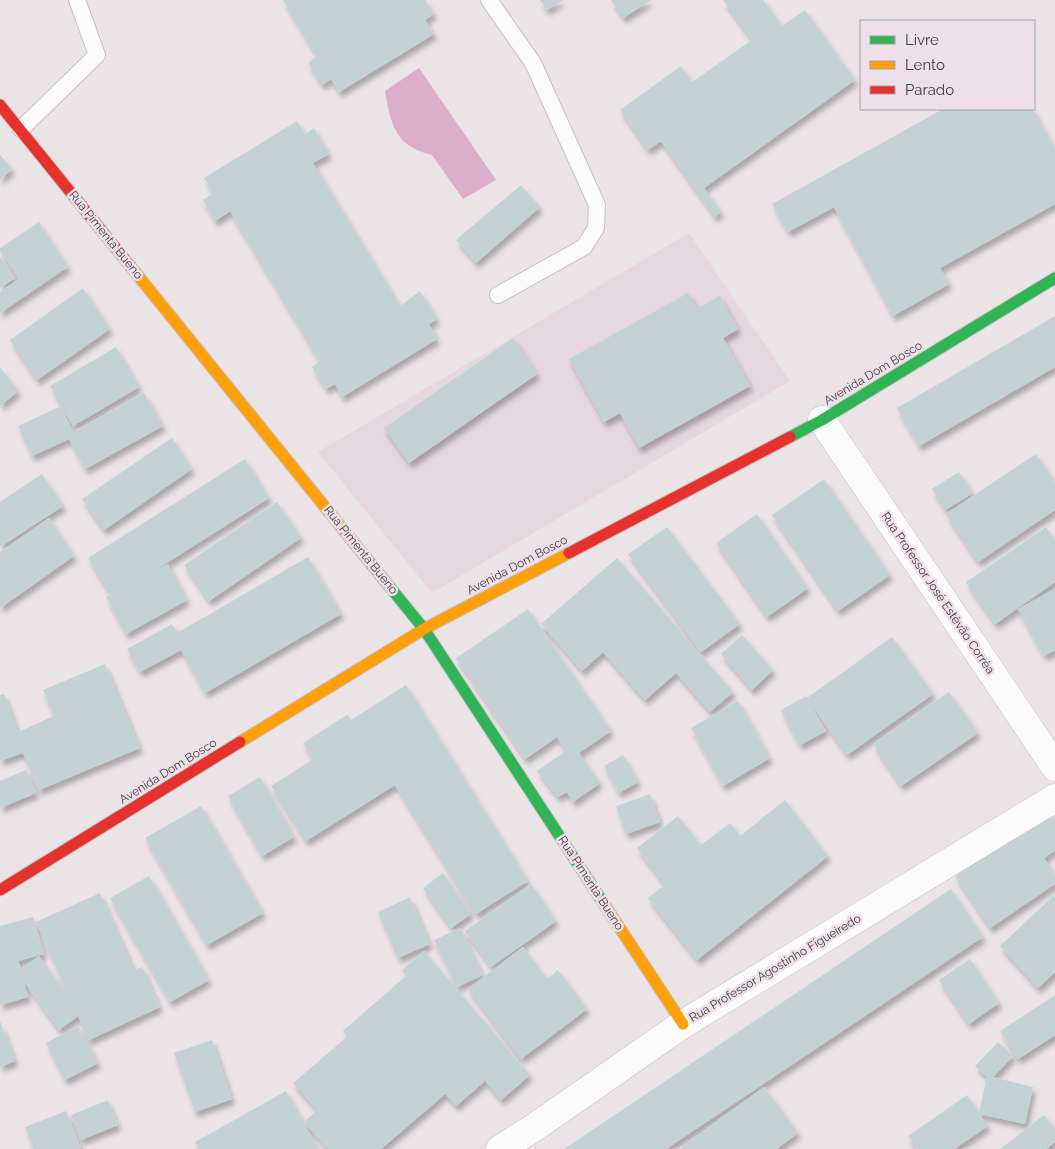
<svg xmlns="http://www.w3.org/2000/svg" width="1055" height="1149" viewBox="0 0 1055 1149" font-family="Raleway,sans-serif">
<defs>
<filter id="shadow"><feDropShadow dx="3" dy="5.5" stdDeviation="2.5" flood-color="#0004"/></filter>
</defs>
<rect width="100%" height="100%" fill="#eae4e7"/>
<polygon fill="#e4d7de" points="689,233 790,381 432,593 318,452"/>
<path fill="#dbafc9" d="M 419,68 L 496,180 L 463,199 L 432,155 C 395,146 391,125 385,91 Z"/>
<g fill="#c5d2d3" filter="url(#shadow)">
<polygon points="283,0 425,0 434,14 425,20 434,34 339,92 331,79 322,85 308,63 317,56"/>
<polygon points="540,0 563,0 547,10"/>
<polygon points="611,0 651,0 623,18"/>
<polygon points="723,0 763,0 782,26 805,10 855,80 704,188 721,212 715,217 661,141 648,150 620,110 681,66 692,82 752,40"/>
<polygon points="943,109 1033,109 1055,150 1055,204 940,268 949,284 893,316 834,207 788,232 772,204"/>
<polygon points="297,121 305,134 314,128 329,154 313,163 400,306 420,291 437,319 429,324 437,339 342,397 335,384 326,389 312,367 320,361 230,211 215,221 203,200 213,193 204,178"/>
<polygon points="0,155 12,169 0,180"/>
<polygon points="521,185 540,207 476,263 456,240"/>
<polygon points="39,222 68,267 0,313 0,292 19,279 0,251 0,248"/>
<polygon points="0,256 15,278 0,288"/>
<polygon points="83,288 110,329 37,380 10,340"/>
<polygon points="688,293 697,308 720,296 738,329 723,338 750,386 639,448 620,413 604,422 569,359"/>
<polygon points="1055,316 1055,367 919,446 897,408"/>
<polygon points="513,338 537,374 409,463 384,428"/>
<polygon points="116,347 139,387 73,426 50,386"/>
<polygon points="0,367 18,391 0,406"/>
<polygon points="144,393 163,426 85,469 69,439 32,456 18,426 61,406 73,432"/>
<polygon points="172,438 192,469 104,530 82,499"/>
<polygon points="1036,454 1055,482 1055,510 978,562 946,514"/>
<polygon points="245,459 269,498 154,571 168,564 187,600 126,634 106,597 111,595 88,558"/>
<polygon points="959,472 973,493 945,510 932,489"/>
<polygon points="42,474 63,506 0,547 0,502"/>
<polygon points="824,479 890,575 838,611 772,515"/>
<polygon points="277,502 301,538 209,601 184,565"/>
<polygon points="757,514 808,588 767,617 716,543"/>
<polygon points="49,518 74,556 0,608 0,552"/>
<polygon points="667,527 740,624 701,652 628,554"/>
<polygon points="1046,527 1055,541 1055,582 995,624 966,582"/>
<polygon points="308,557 341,614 205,693 181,650 140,672 127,649 172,624 177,633"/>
<polygon points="617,558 733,692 710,712 676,673 645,700 603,652 582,671 541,624"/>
<polygon points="1055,589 1055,650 1044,656 1018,609"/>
<polygon points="528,609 611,731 579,753 600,783 573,802 567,792 558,797 537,771 566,751 557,737 525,759 456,658"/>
<polygon points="742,635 773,670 752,690 721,654"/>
<polygon points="892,637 933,694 847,755 809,702 826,731 800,745 781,710 806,696 807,698"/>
<polygon points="105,664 140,748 39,790 23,753 0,761 0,695 4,694 18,732 54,716 43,690"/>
<polygon points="406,685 528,881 476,914 395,785 306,841 271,786 313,759 303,743 348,714 351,720"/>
<polygon points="949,692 978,733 901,786 873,744"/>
<polygon points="738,701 770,758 723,786 691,728"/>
<polygon points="623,755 638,782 619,793 604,766"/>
<polygon points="26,770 36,793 0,808 0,781"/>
<polygon points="260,777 294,837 262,856 228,796"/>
<polygon points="650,794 660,822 626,834 616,806"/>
<polygon points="785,800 828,856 697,960 648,898 665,885 637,848 678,816 701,845 730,823 740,836"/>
<polygon points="201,806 263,913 207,945 145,838"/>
<polygon points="1049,812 1055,820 1055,850 1044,858 1055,875 1055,884 990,928 955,876"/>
<polygon points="443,873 471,914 451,928 423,888"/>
<polygon points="149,876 209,980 170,1002 110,898"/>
<polygon points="531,884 556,921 491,967 465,931"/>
<polygon points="951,889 983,937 666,1149 564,1149"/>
<polygon points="100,893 134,970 142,967 160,1007 89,1040 78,1016 59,1030 24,982 28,997 0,1005 0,926 33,917 44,954 18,961 21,969 39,956 70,999 36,922"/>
<polygon points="1053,896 1055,898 1055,972 1038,988 1000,946"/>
<polygon points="410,897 430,944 398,958 378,912"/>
<polygon points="460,928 483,975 457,987 434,940"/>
<polygon points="523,947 547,979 558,970 587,1009 521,1059 468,989"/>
<polygon points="424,951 530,1075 501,1100 485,1081 456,1106 445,1094 381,1149 328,1149 304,1122 317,1110 293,1083 347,1037 343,1031 406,976 402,970"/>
<polygon points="970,959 999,1003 969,1024 939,980"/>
<polygon points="1055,995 1055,1035 1018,1059 1000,1031"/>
<polygon points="0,1021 15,1061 0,1067"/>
<polygon points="78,1026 98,1063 65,1080 46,1043"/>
<polygon points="212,1040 232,1099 195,1112 174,1053"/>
<polygon points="998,1042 1013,1056 993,1077 1033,1087 1025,1124 979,1114 988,1126 954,1149 917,1149 908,1136 967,1095 979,1112 987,1077 975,1066"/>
<polygon points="764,1087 798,1133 776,1149 679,1149"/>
<polygon points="286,1091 318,1149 198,1149 195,1142"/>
<polygon points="108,1100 118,1125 81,1140 71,1115"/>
<polygon points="66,1111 81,1149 34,1149 25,1127"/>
<polygon points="1044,1115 1055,1129 1055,1142 1046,1149 1000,1149"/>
</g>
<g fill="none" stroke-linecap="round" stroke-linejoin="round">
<defs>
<g id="lane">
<polyline points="489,0 533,63 597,205 596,228 584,247 498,295"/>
<polyline points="21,129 97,55 77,0"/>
</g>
<g id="street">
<polyline points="822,420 1055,767"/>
<polyline points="500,1149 535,1127 683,1024 1055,798"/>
</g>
<g id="fast">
<polyline points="790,437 822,420 1055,278"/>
<polyline points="363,554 424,629 604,904"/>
</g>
<g id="slow">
<polyline points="131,267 363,554"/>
<polyline points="240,742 424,629 569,553"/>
<polyline points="604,904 683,1024"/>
</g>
<g id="jam">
<polyline points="0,105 131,267"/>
<polyline points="569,553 790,437"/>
<polyline points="0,890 240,742"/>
</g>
</defs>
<use href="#lane" stroke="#c5c0c3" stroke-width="18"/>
<use href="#street" stroke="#c5c0c3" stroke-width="29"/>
<use href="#fast" stroke="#c5c0c3" stroke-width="13"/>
<use href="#slow" stroke="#c5c0c3" stroke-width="13"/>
<use href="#jam" stroke="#c5c0c3" stroke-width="13"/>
<use href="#lane" stroke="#fcfbfb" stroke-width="16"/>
<use href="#street" stroke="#fcfbfb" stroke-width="28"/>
<use href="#fast" stroke="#30b455" stroke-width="11"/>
<use href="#slow" stroke="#ff9f0a" stroke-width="11"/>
<use href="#jam" stroke="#e5322d" stroke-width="11"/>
</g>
<g text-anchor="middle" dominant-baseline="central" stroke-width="5" stroke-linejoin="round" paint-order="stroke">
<g font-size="12" fill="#403b3e" stroke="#eee0e8">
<text transform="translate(106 235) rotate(51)">Rua Pimenta Bueno</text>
<text transform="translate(873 373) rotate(-31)">Avenida Dom Bosco</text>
<text transform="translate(361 550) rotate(51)">Rua Pimenta Bueno</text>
<text transform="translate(517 565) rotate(-28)">Avenida Dom Bosco</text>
<text transform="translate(938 593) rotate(56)">Rua Professor José Estêvão Corrêa</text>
<text transform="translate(168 771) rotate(-32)">Avenida Dom Bosco</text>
<text transform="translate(591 883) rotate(57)">Rua Pimenta Bueno</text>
<text transform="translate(775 968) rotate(-31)">Rua Professor Agostinho Figueiredo</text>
</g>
</g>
<rect x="860" y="20" width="175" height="90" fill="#eee0e8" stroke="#a89ea4"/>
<rect x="870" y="36" width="25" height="8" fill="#30b455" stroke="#a89ea4"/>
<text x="905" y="45" font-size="15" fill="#403b3e">Livre</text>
<rect x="870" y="61" width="25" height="8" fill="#ff9f0a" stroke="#a89ea4"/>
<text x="905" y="70" font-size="15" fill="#403b3e">Lento</text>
<rect x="870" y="86" width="25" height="8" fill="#e5322d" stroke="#a89ea4"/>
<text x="905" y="95" font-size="15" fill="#403b3e">Parado</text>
</svg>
